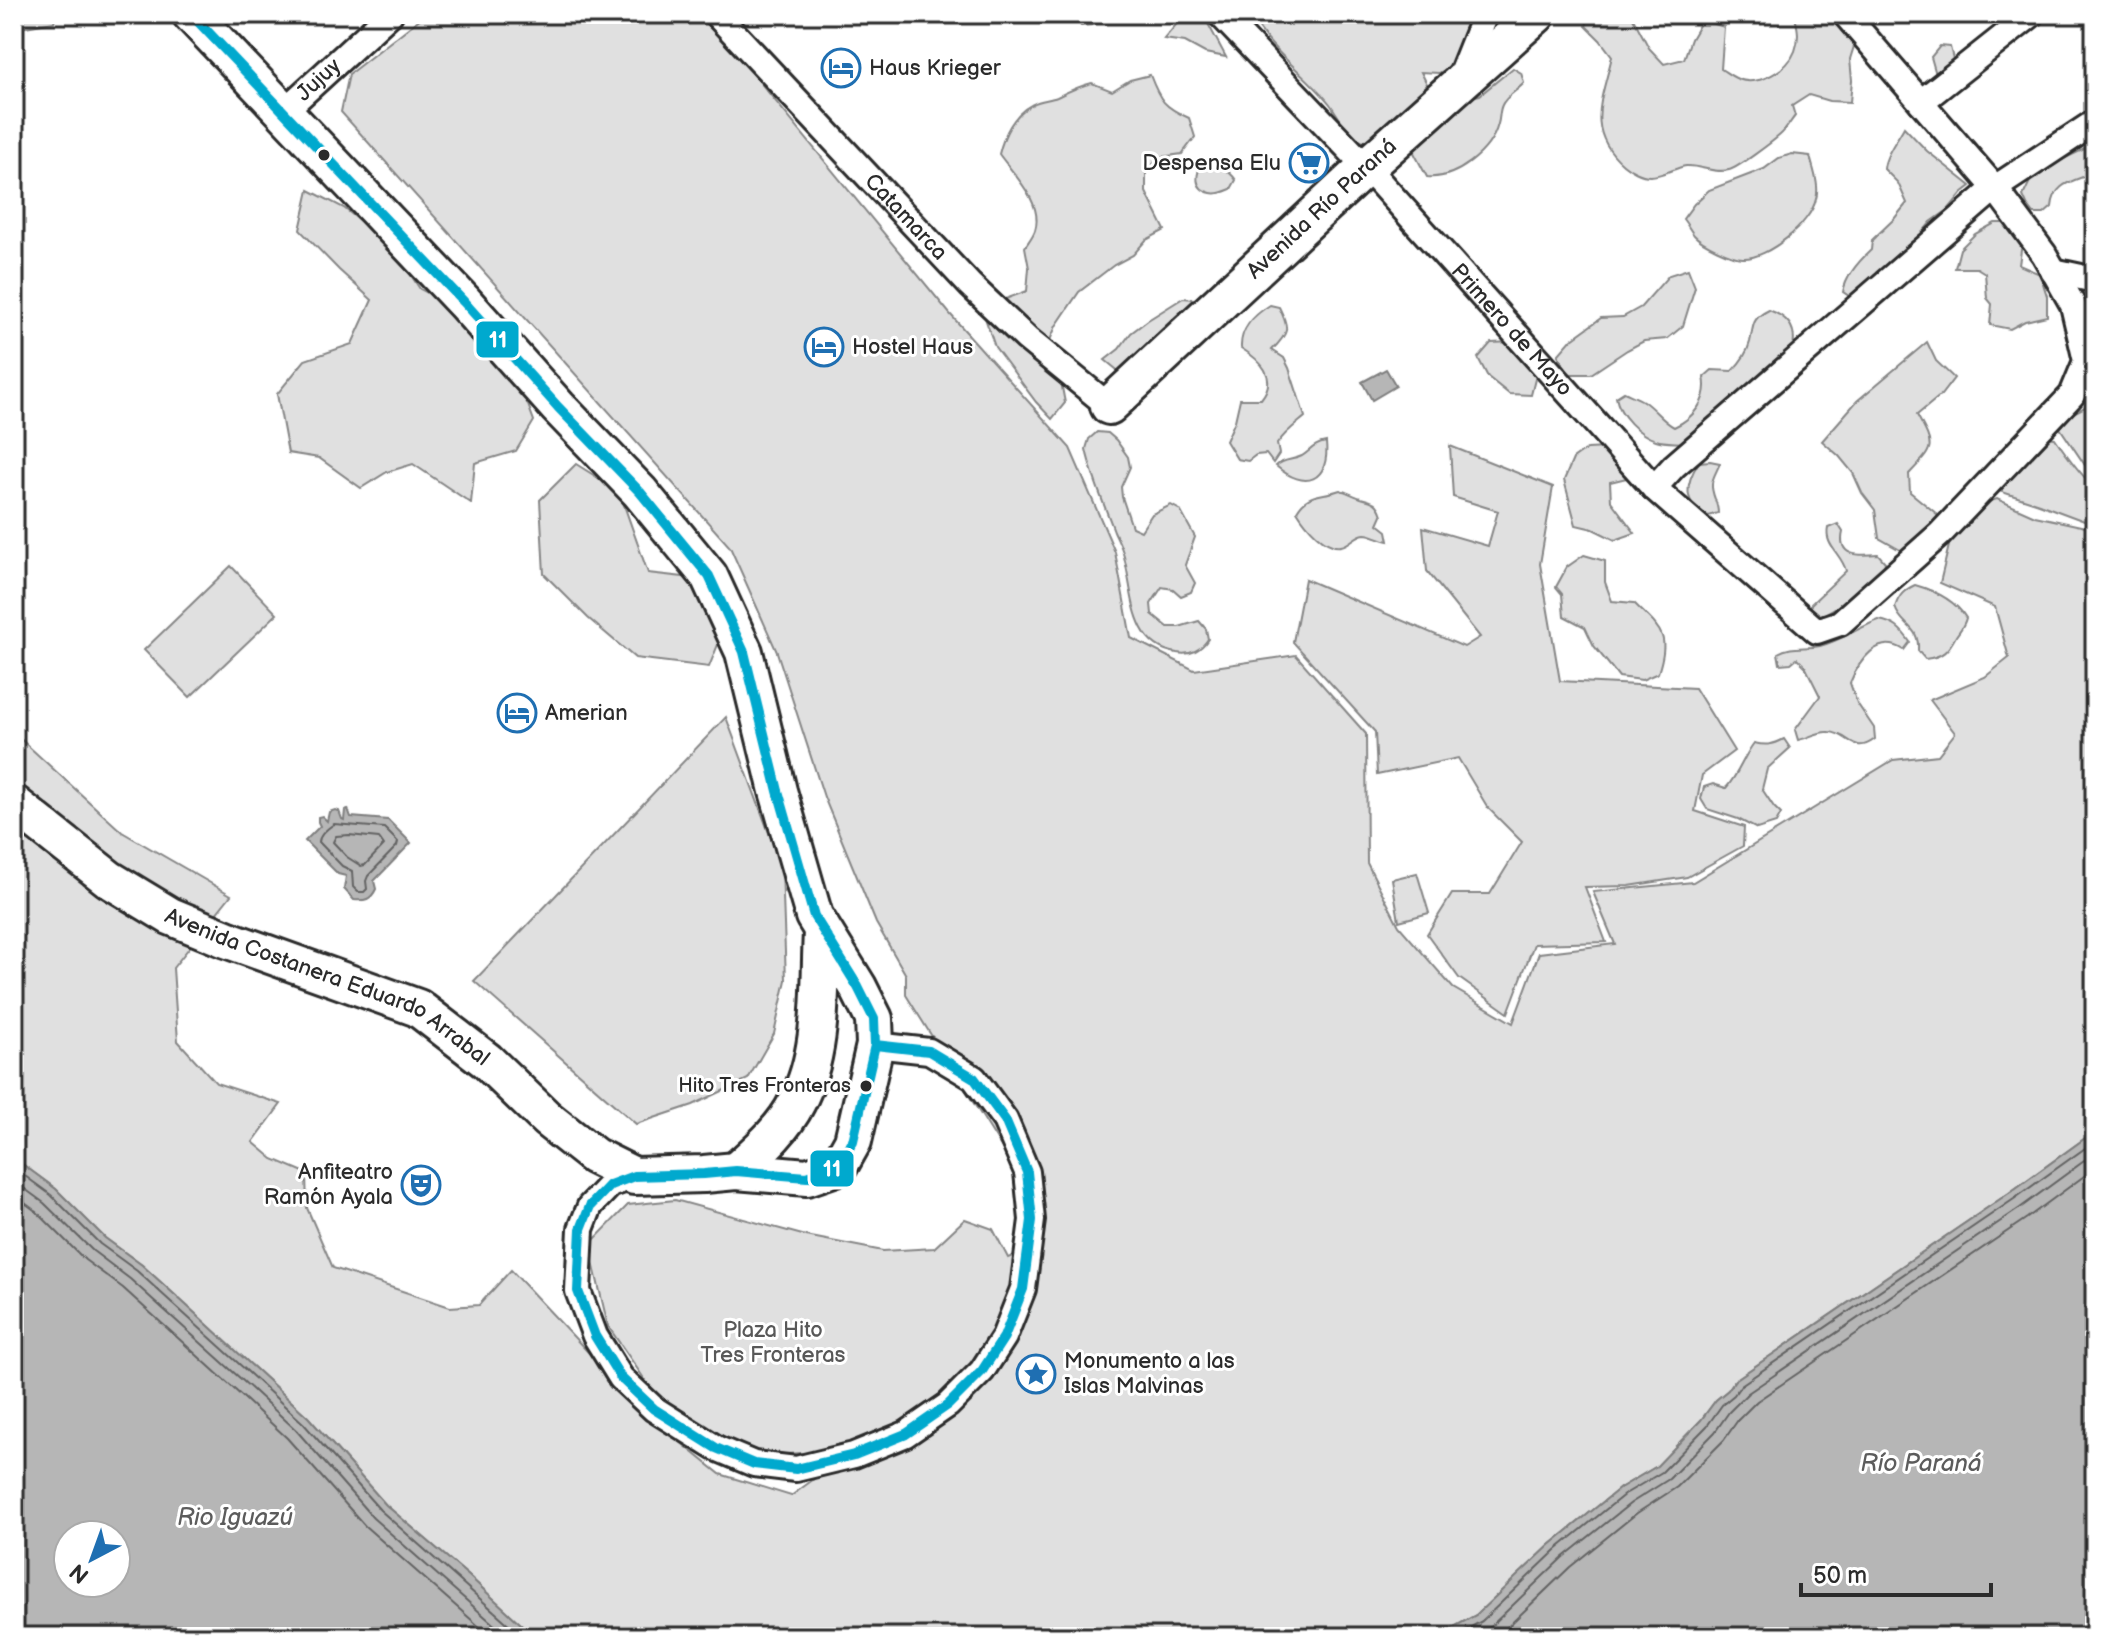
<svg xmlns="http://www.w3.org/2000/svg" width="2109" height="1651" viewBox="0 0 2109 1651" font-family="'Balsamiq Sans',sans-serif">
<rect width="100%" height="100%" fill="#fff"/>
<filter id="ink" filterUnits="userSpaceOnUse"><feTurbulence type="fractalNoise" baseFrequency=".0125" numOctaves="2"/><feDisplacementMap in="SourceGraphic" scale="16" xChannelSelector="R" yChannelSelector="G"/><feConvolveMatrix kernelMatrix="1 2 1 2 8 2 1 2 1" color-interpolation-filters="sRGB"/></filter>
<g filter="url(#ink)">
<g fill="#e0e0e0" stroke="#868686" stroke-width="2">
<polygon points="14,14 56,14 54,22 14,29"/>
<polygon points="426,14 704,14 950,314 1070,448 1115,552 1131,638 1194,670 1296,655 1366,734 1367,863 1399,926 1453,988 1513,1023 1539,953 1615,944 1593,892 1693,882 1893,760 1938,755 1955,733 1930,700 1985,677 2009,658 1995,607 1940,583 1957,512 1997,499 2035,516 2095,529 2095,1131 2009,1193 1735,1380 1728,1390 1716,1400 1701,1420 1657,1466 1620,1488 1550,1545 1476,1615 1436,1637 535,1637 470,1577 386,1505 308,1417 186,1305 142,1265 105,1238 56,1189 14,1158 14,733 122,832 231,895 173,968 178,1041 216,1083 281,1104 253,1142 273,1159 306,1173 307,1208 333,1268 450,1307 479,1305 511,1270 648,1416 720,1474 791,1496 833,1465 801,1453 755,1456 698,1429 654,1393 608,1326 589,1245 628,1205 675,1200 806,1236 883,1251 934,1248 965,1219 993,1229 1008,1258 1028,1250 1030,1193 906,995 906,975 876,923 824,797 777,652 730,547 341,112 349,74"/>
<polygon points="1072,14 1107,14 1092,25 1081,26"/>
<polygon points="1185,14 1192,14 1206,20 1226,57 1205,53 1185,42 1164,39"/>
<path d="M 1251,14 L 1510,14 L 1478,50 L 1439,73 L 1421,72 L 1430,90 L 1374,145 C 1369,143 1361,142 1356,139 C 1347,134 1337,113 1330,104 C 1305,72 1268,51 1251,14 Z"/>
<path d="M 1590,14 L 1631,14 L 1649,48 L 1664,64 L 1684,59 L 1691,39 L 1702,20 L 1724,27 L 1721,69 C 1726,72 1732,77 1738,79 C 1758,87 1788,70 1795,51 C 1800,38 1798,27 1794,14 L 1870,14 L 1870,24 L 1856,40 L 1850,59 L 1852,80 L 1850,102 L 1829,101 L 1809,95 L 1792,106 L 1795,116 C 1790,122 1786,130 1780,135 C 1772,142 1738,168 1729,170 C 1714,174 1700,165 1686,166 C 1674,168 1663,176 1650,176 C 1641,176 1630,170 1623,164 C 1584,130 1603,98 1612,56 L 1600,40 L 1586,26 Z"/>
<polygon points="1940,46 1950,47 1955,67 1937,78 1931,57"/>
<path d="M 1513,68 L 1521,73 L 1524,83 C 1517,91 1506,96 1502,105 C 1499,111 1500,118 1498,124 C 1491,152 1455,180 1427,177 L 1411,147 L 1470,97 L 1480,95 Z"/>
<path d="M 1150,75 C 1160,101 1164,107 1189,118 L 1195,137 L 1182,154 L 1161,157 L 1146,171 L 1146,192 L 1165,230 L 1146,240 L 1133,255 L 1114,265 L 1079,292 L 1056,326 L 1048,345 L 1061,382 L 1065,403 L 1052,419 L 1036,402 L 995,347 L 981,306 L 987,306 L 1027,291 L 1029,268 L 1025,247 C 1028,242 1033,236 1035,230 C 1044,203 1013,174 999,154 C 1004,134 1013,114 1033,104 C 1040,100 1049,100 1057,97 C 1069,91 1079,86 1092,83 L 1112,91 L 1130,80 Z"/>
<path d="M 1904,127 L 1927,151 L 1971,186 L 1962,193 L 1948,210 L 1931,222 L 1904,255 L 1852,298 L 1843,292 C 1846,276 1859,261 1871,250 L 1872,240 L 1894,219 L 1907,203 L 1898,183 L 1884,169 C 1885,155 1897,140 1904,127 Z"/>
<path d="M 2095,144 L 2095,172 C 2075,182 2054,181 2052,207 L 2044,214 L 2034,214 L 2027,205 L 2023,196 L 2032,177 L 2040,170 Z"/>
<path d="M 1792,154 L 1810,156 C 1813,169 1820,186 1816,199 C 1811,223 1768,259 1743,258 C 1732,258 1701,243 1694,235 C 1690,230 1687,224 1683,219 L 1694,204 L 1709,190 L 1764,169 L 1779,158 Z"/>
<path d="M 1214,160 C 1222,168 1230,171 1236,180 L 1231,189 C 1226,191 1218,195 1211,193 C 1193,189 1195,173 1204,162 Z"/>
<polygon points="309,190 344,208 393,248 420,289 459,309 512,362 534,421 516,451 475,463 471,503 413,464 387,472 361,488 319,458 288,453 277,394 305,360 352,344 372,300 339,270 300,230"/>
<polygon points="1995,223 2016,223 2022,243 2019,265 2040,274 2047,296 2047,316 2025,321 2010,329 1990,325 1992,304 1987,298 1985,273 1977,268 1955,268 1960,249 1975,234"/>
<polygon points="1688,269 1695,287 1683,326 1667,339 1644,341 1627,350 1591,374 1569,374 1558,355 1572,339 1601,318 1623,317 1641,307 1669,275"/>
<polygon points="1183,298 1194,299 1204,302 1122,374 1105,360 1119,349 1131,333 1148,320"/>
<path d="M 1270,305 L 1279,307 C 1290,329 1289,333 1272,350 L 1284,358 L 1289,368 L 1305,417 C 1294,426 1285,432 1277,444 L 1279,454 L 1273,463 L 1266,454 L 1256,455 L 1248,461 L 1237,459 L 1226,441 L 1235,421 L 1240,399 L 1261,399 C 1279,377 1260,360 1241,348 C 1240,328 1254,315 1270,305 Z"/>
<path d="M 1769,310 C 1787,317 1797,327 1793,347 L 1684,443 C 1675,442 1665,443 1656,440 C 1639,435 1619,415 1616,397 L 1624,392 C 1630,395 1637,397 1643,401 C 1655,409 1662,421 1674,427 C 1694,418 1709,399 1704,377 L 1712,370 L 1732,371 C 1740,363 1747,354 1750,342 C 1754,324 1751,319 1769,310 Z"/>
<polygon points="1512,342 1527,358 1536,375 1531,395 1509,394 1488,377 1478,358 1491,343"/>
<path d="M 1927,342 L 1936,361 L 1954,378 L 1941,395 L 1917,415 C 1935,448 1935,447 1909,474 L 1910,492 L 1937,514 L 1940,534 L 1923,539 L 1902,551 L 1879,538 L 1875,510 L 1862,493 L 1853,473 L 1839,456 L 1822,441 L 1857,401 Z"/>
<polygon points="2091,404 2095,409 2095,475 2085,465 2060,428 2073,413"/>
<path d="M 1097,432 L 1108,433 L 1116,440 L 1128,457 L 1130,467 L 1121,487 L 1122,497 L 1132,527 L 1141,531 L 1152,514 L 1171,505 L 1180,510 L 1195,537 L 1185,565 L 1195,583 L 1191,592 L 1181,596 L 1173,589 L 1162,587 L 1151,604 L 1152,614 L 1168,627 L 1179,627 L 1199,621 L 1206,629 L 1208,639 C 1201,650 1190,656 1177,653 C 1129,646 1134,590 1123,553 C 1121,545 1117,538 1114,531 C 1104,504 1092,477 1086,449 L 1089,439 Z"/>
<path d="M 2046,437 L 2055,438 C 2067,456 2079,473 2095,488 L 2095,525 L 2039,504 L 1999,491 L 2010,475 Z"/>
<path d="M 1326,442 C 1330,482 1305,491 1276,466 C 1284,458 1292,461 1302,456 C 1311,450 1314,444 1326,442 Z"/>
<polygon points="1450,446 1553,487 1540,564 1560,681 1695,688 1734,751 1702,775 1695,811 1744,827 1743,846 1687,877 1629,886 1585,887 1606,942 1534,944 1508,1013 1459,978 1427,934 1452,894 1490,894 1522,842 1488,808 1458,758 1377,775 1375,732 1293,642 1305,579 1464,647 1480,637 1427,571 1423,527 1488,546 1498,511 1453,497"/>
<polygon points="1607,448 1631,477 1610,482 1611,501 1635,533 1615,540 1593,529 1576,525 1564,480 1573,459 1587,449"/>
<path d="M 1710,461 L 1720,463 C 1718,469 1712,478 1712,484 C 1711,494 1718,502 1718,513 L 1708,516 C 1682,504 1685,483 1699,462 Z"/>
<polygon points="576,464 619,491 648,573 701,579 721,637 709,667 635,658 588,618 544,574 540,500"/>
<path d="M 1340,490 C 1348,492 1354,496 1361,498 C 1373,501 1378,502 1382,515 L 1378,524 L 1387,531 L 1389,541 C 1381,540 1372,534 1365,534 C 1355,535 1351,544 1341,546 C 1325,549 1305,524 1297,511 C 1308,492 1321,497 1340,490 Z"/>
<path d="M 1838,524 L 1843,532 C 1837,557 1859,556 1878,554 L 1885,562 L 1883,573 L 1860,593 L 1823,615 L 1817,631 L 1810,615 L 1811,604 L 1846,571 C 1842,554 1824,546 1828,528 Z"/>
<path d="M 1584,555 L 1605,561 L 1605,582 L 1612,601 L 1634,603 C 1661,630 1671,634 1658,673 L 1642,680 L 1619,677 L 1594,646 L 1585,627 L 1564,616 L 1562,594 L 1556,587 L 1567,567 Z"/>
<polygon points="231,566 277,614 190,697 144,650"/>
<path d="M 1915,585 C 1936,591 1955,600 1966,618 C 1964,626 1960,630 1956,636 C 1948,651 1943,657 1925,659 L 1918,651 C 1920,625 1901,627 1895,607 C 1899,595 1904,590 1915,585 Z"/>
<path d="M 1879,620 C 1895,623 1901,629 1910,642 L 1904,650 C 1878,633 1859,661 1850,683 L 1857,703 L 1874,728 L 1875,739 C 1853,756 1850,733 1829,732 C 1817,731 1810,738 1798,740 L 1795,730 L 1820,696 L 1805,666 L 1797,658 L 1791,663 L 1780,664 L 1778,653 C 1791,645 1805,649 1820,646 C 1841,641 1859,627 1879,620 Z"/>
<polygon points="726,717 782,868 786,980 774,1034 748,1079 693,1105 636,1124 474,981"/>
<path d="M 1784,739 L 1790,748 L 1767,769 L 1762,789 L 1774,807 L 1781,814 L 1776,823 L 1757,829 L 1738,819 L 1707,809 L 1701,799 L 1704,787 L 1713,784 L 1726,788 C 1739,774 1743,757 1754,743 C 1766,746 1773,745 1784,739 Z"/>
<polygon points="1417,873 1429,913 1399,921 1392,879"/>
</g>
<g fill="#b6b6b6" stroke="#7e7e7e" stroke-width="2" fill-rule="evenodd">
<polygon points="1386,369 1396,386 1372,400 1362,382"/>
<path d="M 348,809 L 351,817 L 388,820 L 411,843 L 374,881 L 376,889 C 371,900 365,901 354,900 L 344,889 L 346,876 L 338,874 L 305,841 L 320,826 L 318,822 L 318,817 L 322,816 L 327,821 L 329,812 L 335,810 L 339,811 L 342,819 L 344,820 L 345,810 Z"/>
<polygon points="2095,1131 2095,1637 1436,1637 1476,1615 1550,1545 1620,1488 1657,1466 1701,1420 1716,1400 1728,1390 1735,1380 2009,1193"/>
<path d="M 14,1158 L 56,1189 L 105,1238 L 142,1265 L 186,1305 L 308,1417 L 386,1505 L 470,1577 L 535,1637 L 14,1637 ZM 68,1535 L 116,1535 L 116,1583 L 68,1583 Z"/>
</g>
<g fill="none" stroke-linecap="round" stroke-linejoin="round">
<g stroke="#636363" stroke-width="2">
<path d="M 334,824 L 384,828 L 398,842 L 397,846 L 368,876 L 366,881 L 367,889 L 364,892 L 358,892 L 353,887 L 352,871 L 342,866 L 319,842 C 319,835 328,828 334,824 Z"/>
<polygon points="349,835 379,838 384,845 365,865 361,866 347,857 333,842 336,836"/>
<polyline points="14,1168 51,1195 100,1244 137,1271 248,1372 303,1423 380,1510 523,1637"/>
<polyline points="14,1181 44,1203 93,1251 130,1279 241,1379 296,1430 373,1518 508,1637"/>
<polyline points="14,1195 37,1212 85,1260 123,1288 233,1388 287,1438 365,1526 491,1637"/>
<polyline points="1453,1637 1482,1621 1556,1550 1625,1494 1662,1472 1707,1426 1722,1405 1734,1395 1741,1385 2014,1199 2095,1141"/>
<polyline points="1474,1637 1488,1629 1562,1558 1631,1503 1669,1479 1715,1432 1729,1412 1748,1393 2020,1208 2095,1153"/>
<polyline points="1497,1637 1570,1567 1637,1513 1677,1487 1724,1440 1738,1420 1757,1401 2027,1218 2095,1168"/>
</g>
<defs>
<g id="minor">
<path id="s1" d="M 716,14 L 970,285 L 1027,339 L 1109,406"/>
<path id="s2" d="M 1220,14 L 1366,167 L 1654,488 L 1817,631 L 1840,623 L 1940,534 L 2072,395 L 2086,361 L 2073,305 L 2044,254 L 1995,188 L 1845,14"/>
<polyline points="1459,79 1485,14"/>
<polyline points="1921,102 2032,14"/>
<path id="s3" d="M 283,112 L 390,14"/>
<polyline points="2053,271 2095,280"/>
<polyline points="1654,488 1674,466 1995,188 2095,122"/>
<polyline points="634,1176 610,1185 590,1206 581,1229 578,1291 595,1336 621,1378 654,1409 716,1448 754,1464 796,1469 854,1455 906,1434 948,1405 982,1371 1004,1337 1023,1289 1032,1220 1027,1172 1005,1120 974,1078 929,1051 875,1045"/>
</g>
<g id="secondary">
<path id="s4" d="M 1109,406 L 1366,167 L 1537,14"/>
<path id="s5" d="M 14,804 L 109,879 L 170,916 L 226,939 L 418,1008 L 487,1061 L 547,1119 L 594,1156 L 634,1176 L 704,1174 L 736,1171 L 807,1177 L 839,1166 L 853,1141 L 875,1045 L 874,1019 L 858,987 L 814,916 L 778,791 L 744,652 L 709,576 L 640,492 L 558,407 L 464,302 L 191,14"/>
<path d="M 736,1171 C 759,1150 783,1130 797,1102 C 824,1052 819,987 822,932"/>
</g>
</defs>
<use href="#minor" stroke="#2b2b2b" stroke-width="30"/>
<use href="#secondary" stroke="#2b2b2b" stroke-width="42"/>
<use href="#minor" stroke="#fff" stroke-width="24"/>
<use href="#secondary" stroke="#fff" stroke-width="36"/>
<defs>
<polyline id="bus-1" points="191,14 464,302 558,407 640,492 709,576 744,652 778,791 814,916 858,987 874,1019 875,1045 853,1141 839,1166 807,1177 736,1171 704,1174 634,1176 610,1185 590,1206 581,1229 578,1291 595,1336 621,1378 654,1409 716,1448 754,1464 796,1469 854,1455 906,1434 948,1405 982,1371 1004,1337 1023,1289 1032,1220 1027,1172 1005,1120 974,1078 929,1051 875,1045"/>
</defs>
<use href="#bus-1" stroke="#fff" stroke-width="16"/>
<use href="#bus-1" stroke="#00a9ce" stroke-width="10"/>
</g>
</g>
<defs>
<symbol id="hotel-ring" viewBox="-11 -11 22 22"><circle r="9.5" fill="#fff" stroke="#1f6fb2" stroke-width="1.5"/><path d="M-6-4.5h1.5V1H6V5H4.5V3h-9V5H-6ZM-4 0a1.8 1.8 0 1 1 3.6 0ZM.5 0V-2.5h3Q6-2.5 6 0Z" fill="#1f6fb2"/></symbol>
<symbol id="supermarket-ring" viewBox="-11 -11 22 22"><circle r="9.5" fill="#fff" stroke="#1f6fb2" stroke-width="1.5"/><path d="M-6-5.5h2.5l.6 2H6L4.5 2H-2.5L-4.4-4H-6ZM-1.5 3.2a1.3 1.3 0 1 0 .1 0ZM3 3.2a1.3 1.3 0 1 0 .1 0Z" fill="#1f6fb2"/></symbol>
<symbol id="theatre-ring" viewBox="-11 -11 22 22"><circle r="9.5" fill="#fff" stroke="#1f6fb2" stroke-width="1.5"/><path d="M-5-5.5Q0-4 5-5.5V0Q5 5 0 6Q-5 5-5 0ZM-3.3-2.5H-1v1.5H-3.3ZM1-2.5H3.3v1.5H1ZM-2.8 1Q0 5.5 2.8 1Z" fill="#1f6fb2"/></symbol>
<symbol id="sight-ring" viewBox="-11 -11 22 22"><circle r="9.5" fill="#fff" stroke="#1f6fb2" stroke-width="1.5"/><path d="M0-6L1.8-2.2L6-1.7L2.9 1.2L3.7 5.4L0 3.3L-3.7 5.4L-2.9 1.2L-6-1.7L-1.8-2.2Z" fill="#1f6fb2"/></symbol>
</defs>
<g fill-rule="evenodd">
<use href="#hotel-ring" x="819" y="46" width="44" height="44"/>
<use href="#supermarket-ring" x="1287" y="141" width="44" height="44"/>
<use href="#hotel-ring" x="802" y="325" width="44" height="44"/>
<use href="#hotel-ring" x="495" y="691" width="44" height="44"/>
<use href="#theatre-ring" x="399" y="1163" width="44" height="44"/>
<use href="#sight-ring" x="1014" y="1352" width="44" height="44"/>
</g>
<g fill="#2b2b2b" stroke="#fff" stroke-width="3">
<circle cx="324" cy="155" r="7"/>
<circle cx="866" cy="1086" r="7"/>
</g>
<g text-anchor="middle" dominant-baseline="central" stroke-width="6" stroke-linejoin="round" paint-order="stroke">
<g font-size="20" fill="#2b2b2b" stroke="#fff" text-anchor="end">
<text x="851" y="1086">Hito Tres Fronteras</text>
</g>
<g font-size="22" fill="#2b2b2b" stroke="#fff" text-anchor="start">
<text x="869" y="68">Haus Krieger</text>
<text x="1281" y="163" text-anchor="end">Despensa Elu</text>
<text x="852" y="347">Hostel Haus</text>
<text x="545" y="713">Amerian</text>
<text x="393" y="1172" text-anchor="end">Anfiteatro<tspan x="393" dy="25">Ramón Ayala</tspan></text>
<text x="1064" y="1361">Monumento a las<tspan x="1064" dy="25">Islas Malvinas</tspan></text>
</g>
<g font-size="22" fill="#2b2b2b" stroke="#fff">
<text stroke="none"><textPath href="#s3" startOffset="48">Jujuy</textPath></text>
<text stroke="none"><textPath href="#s4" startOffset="290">Avenida Río Paraná</textPath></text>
<text stroke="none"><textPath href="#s1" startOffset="278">Catamarca</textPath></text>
<text stroke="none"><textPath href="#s2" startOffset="430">Primero de Mayo</textPath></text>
<text stroke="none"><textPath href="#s5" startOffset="366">Avenida Costanera Eduardo Arrabal</textPath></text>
</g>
<g font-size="22" fill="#585858" stroke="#fff">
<text x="773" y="1330">Plaza Hito<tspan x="773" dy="25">Tres Fronteras</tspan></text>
</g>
<g font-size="24" font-style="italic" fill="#5c5c5c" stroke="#fff">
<text x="1921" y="1463">Río Paraná</text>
<text x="235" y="1517">Rio Iguazú</text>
</g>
</g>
<g stroke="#fff" stroke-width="3">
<rect x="475" y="320" width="45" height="39" rx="8" fill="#00a9ce"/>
<rect x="809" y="1149" width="46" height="39" rx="8" fill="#00a9ce"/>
</g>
<g font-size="22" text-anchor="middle" font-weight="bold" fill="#fff">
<text x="498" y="347">11</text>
<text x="832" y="1176">11</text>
</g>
<rect width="2109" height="1651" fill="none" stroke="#fff" stroke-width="48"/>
<rect x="24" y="24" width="2061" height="1603" fill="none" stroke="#2b2b2b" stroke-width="3" filter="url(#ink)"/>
<g transform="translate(92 1559) rotate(221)"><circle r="38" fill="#ffffff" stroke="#aaaaaa" stroke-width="2"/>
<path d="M0-6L14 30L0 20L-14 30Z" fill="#1f6fb2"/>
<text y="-12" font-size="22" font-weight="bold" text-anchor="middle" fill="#2b2b2b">N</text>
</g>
<path d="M1801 1583v12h190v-12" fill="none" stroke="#2b2b2b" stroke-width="4"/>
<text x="1813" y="1583" font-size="24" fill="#2b2b2b" stroke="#ffffff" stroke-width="6" paint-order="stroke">50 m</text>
</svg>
